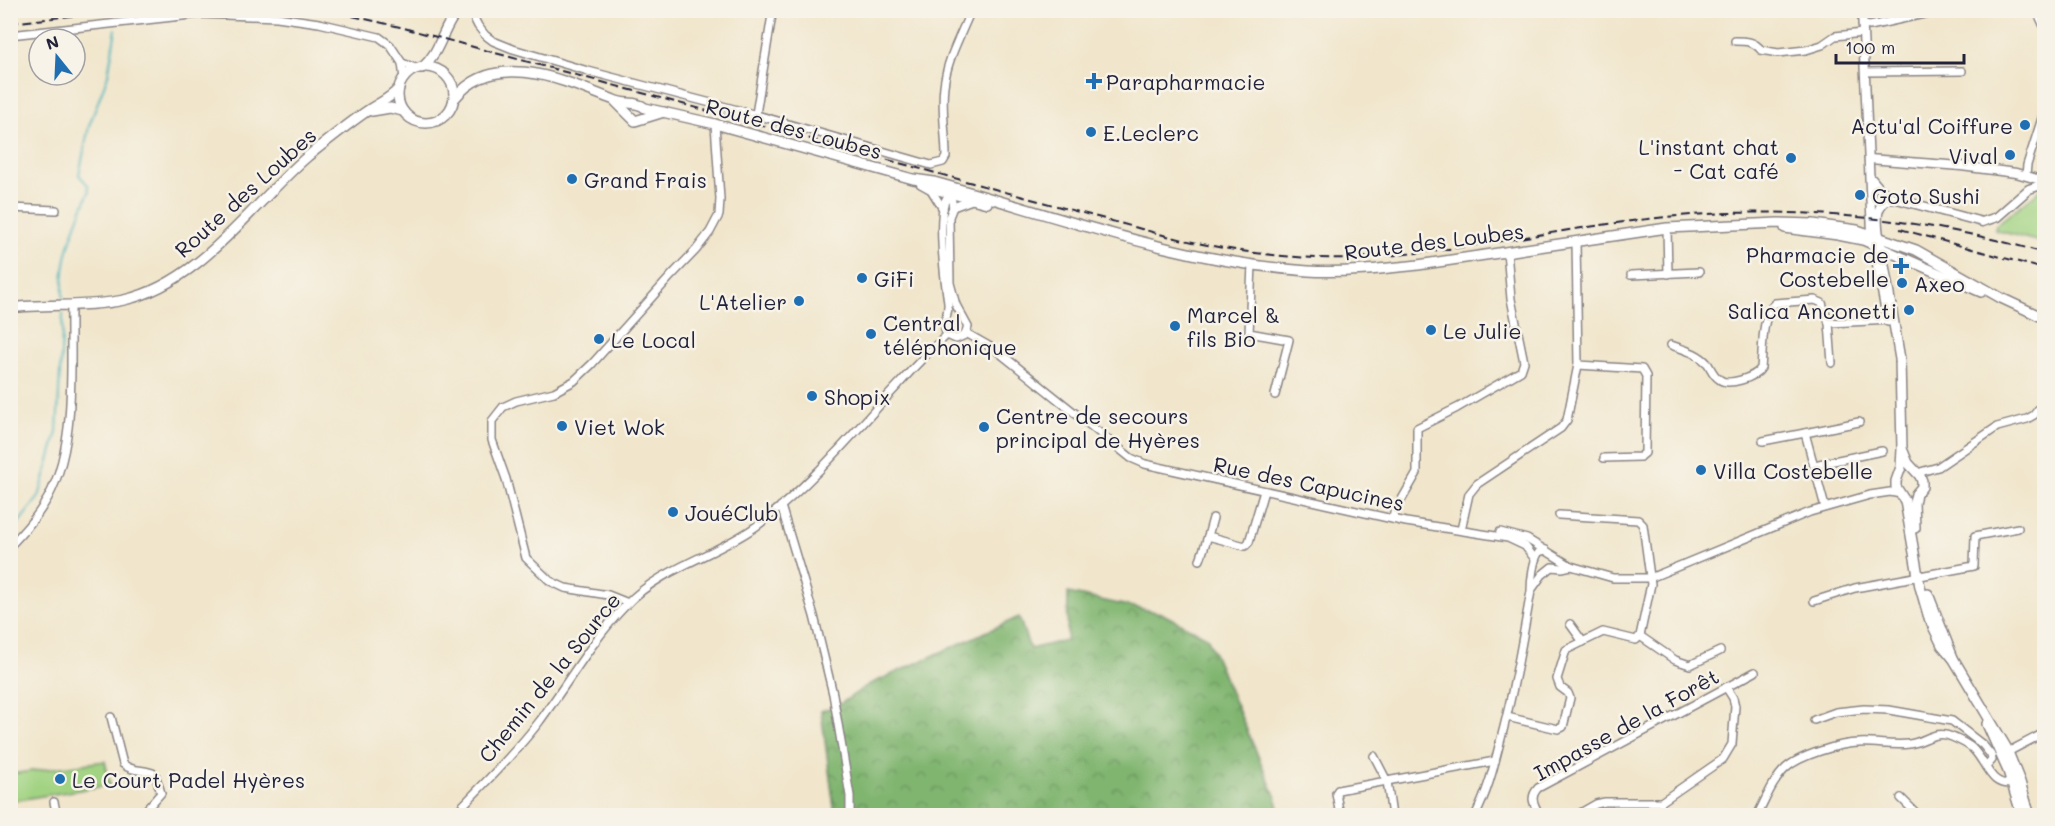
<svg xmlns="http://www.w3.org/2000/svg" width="2055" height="826" viewBox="0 0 2055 826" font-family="Mali,sans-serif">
<defs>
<pattern id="forest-crowns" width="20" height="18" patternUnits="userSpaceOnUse" patternTransform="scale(1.5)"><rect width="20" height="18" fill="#80b570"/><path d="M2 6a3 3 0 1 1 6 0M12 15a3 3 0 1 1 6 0" fill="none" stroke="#68935d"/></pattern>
</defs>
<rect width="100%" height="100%" fill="#f7f3e8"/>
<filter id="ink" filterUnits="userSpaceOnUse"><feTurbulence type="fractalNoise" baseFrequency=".0167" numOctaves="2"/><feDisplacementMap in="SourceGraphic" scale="12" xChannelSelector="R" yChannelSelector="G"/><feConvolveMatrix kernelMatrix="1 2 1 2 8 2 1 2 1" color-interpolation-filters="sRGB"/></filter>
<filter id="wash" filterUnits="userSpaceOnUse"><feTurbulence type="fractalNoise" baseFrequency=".008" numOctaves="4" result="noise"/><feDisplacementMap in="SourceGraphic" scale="24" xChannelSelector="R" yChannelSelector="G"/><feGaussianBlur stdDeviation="1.35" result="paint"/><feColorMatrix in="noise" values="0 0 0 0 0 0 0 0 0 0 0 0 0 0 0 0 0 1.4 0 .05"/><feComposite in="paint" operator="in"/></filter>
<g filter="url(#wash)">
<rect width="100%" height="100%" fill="#f1e6cc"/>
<polygon fill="url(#forest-crowns)" stroke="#516c56" stroke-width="1.5" points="1068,593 1161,613 1207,637 1277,800 1281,815 835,815 821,711 840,704 868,685 1019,617 1030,649 1067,640"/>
<g fill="#a1d382" stroke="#627a5e" stroke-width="1.5">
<polygon points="2044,187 2044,243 1995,230 1996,225"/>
<polygon points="105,761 110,785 11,801 11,774"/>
</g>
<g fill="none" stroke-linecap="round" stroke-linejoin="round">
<g stroke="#42b1bb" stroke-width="2">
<path d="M 63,298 C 61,257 74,229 89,192 L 88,185 L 79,175 L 89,126 L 108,75 L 116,29"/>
<polyline points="13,533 13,530 39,497 57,432 63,314"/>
<polyline points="10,553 15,550"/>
</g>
</g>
</g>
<g filter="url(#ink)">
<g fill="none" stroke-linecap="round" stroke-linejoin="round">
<defs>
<g id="minor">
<path d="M 470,10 L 478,26 L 485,35 L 493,41 L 513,49 L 588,71 L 753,114 L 931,165 L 943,162 L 946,157 C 946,134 941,109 944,86 C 947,59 961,35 971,10"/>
<polyline points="1863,25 1870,26 1942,10"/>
<polyline points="10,35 200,14 277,17 319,23 379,37 390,45 402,63 418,69"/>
<path d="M 1735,41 C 1746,41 1754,41 1761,50 L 1778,53 L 1806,50 L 1822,45 L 1835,36 L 1863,33"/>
<polyline points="402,63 404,79"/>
<polyline points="1865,72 1962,71"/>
<polyline points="756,114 772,15"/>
<polyline points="2026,175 2027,165 2044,112"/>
<polyline points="930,188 943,209"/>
<path d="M 950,192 L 953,207 L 949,217 L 950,283 L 956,305 L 968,327 L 965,335 L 956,339 L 947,335 C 941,325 949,315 948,303 C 945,281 937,221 945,201 C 947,196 950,194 955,193"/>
<polyline points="953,207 972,200"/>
<polyline points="10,208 56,210"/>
<polyline points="1667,228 1668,274"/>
<polyline points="1252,265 1249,333 1289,340 1275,395"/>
<polyline points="1631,275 1699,272"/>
<polyline points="1829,323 1892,320"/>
<polyline points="966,333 996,350 1131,458 1145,464 1406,522 1508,538 1525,546 1535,559"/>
<path d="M 1671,345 C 1685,350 1698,353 1708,364 C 1711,369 1714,376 1719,379 C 1728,387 1756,377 1761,368 C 1763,351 1761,314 1775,303 L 1815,300 L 1822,303 L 1829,323 L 1832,363"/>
<polyline points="1578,365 1642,369 1646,376 1645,453 1640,457 1604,458"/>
<polyline points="1805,433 1859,422"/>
<polyline points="1763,441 1805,433 1825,507"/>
<polyline points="1814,465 1882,451"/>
<polyline points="1917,473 1938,467 1997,427 2027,419 2034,415 2044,402"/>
<polyline points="781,506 814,616 833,694 850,796 850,816"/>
<polyline points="1213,518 1208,536 1245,546 1249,542 1264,491"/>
<polyline points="1393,519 1394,513 1417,473 1417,428 1457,408 1521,371 1524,362 1511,299 1507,251"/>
<polyline points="1461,530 1469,494 1477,484 1561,428 1567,420 1578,365 1576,241"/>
<polyline points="1500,532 1527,539 1571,566 1613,578 1650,578 1810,512 1870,495 1890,492 1901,494"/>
<path d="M 10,546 C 22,533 34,521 43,506 C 78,453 70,368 71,306"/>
<polyline points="1200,560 1208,536"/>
<polyline points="1532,589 1542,575 1552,567 1562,568 1571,566"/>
<polyline points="1814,601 1855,588 1974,566 1975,536 2018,528"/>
<polyline points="628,603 608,595 565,588 550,581 526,558 506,479 492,440 492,421 503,407 516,401 554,392 574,381 592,364 671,276 696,250 710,232 719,215 720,199 715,124"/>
<polyline points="1570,624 1583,642"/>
<polyline points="1640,636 1675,660 1690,665 1720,651"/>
<path d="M 111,717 L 123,764 C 132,772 144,769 155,774 L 161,793 L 146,810 L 144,816"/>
<polyline points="1507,717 1558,729 1563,727 1570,698 1568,693 1560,687 1557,679 1566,650 1603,632 1636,640 1640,636 1651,584 1643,525 1638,520 1559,515"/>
<polyline points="1814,720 1836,712 1864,709 1889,710 1952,721 1983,745 1991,755 1992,760 1986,767"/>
<polyline points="2004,754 2044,733"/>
<polyline points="1374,756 1387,781 1392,816"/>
<polyline points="1901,798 1919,816"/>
<polyline points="54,802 57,816"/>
<path d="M 453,816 C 482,785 513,756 539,722 C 568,683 592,640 626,605 C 662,567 716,556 758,525 C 811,485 854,432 899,384 C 914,367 930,350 947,335"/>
<polyline points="1340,816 1336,793 1338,790 1495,761"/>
<path d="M 1475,816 C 1487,793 1493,770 1499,746 C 1513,695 1522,643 1531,591 C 1531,581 1533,560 1539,552 L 1546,550"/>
<path d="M 1540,816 C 1534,804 1529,798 1538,788 L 1755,672"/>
<polyline points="1575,816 1596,804 1605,802 1661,802 1723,759 1732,744 1735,706 1733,698 1726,687"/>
<path d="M 1757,816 C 1765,801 1773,780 1786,768 C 1799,756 1840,743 1859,743 C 1876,742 1892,746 1909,744 C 1926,742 1935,729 1952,737 C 1959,740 1966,743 1972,748 C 1987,762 1990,789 2014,783"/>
</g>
<g id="tertiary">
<polyline points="1862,10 1872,233"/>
<polyline points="2037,10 2044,25"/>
<polyline points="1869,159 1961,166 2016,173 2044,181"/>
<polyline points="1870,177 1880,189 1893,198 1982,222 1997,217 2029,189 2044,184"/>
<path d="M 1879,236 C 1877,221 1874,202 1893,198"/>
</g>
<g id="secondary">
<circle cx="426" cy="95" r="28"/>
<path d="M 422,68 C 442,50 441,30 458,10"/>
<path d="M 455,98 C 495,48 565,81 614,100 C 624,105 637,101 645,108 L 715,124 L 913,179 L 934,182 C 1057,216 1180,262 1308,271 C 1344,273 1382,269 1418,265 L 1667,228 L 1778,223 L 1813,224 L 1857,230 L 1916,250 L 2001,298 L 2044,318"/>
<polyline points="616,102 635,121 664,112"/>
<polyline points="372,111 390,108 403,111"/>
<polyline points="921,183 930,188 987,203"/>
<polyline points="1785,228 1838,235 1863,240 1981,292"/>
<polyline points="1879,236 1900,359 1902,449 1901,467 1896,481 1896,487 1905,501 1920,587 1929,618 1942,645 1953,658"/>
<polyline points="1873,240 1888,321"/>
<path d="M 10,308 C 48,303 86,308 124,300 C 201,283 252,204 308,156 C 328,140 349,123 370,109 C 381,102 391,98 399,88"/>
<polyline points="1903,451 1908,463 1920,476 1922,481 1922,487 1916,494 1914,503 1915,528"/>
<polyline points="1928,594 1953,658 2006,747 2020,782 2030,816"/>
<polyline points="1987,724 2008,771 2022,816"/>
</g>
</defs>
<use href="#minor" stroke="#8a8484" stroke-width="10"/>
<use href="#tertiary" stroke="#8a8484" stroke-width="11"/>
<use href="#secondary" stroke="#8a8484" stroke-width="12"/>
<use href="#minor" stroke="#fff" stroke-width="7"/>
<use href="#tertiary" stroke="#fff" stroke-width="8"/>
<use href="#secondary" stroke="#fff" stroke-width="9"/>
<g stroke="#22223b" stroke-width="2" stroke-dasharray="9 4.5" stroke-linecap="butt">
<path d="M 326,10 L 400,27 L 1167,236 C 1228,251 1289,260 1351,258 C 1457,254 1561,227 1667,217 C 1793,205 1923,217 2044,253"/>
<polyline points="10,23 123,10"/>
<polyline points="1900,229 2044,269"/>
</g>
</g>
</g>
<g fill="#1f6fb2" stroke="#f7f3e8" stroke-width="2">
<path d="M1091 72h6v6h6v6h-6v6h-6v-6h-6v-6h6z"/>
<circle cx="2025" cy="125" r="6"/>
<circle cx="1091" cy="132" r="6"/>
<circle cx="2010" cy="155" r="6"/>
<circle cx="1791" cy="158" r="6"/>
<circle cx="572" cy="179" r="6"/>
<circle cx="1860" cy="195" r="6"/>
<path d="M1898 257h6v6h6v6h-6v6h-6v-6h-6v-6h6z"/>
<circle cx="862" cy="278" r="6"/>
<circle cx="1902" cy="283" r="6"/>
<circle cx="799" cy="301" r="6"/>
<circle cx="1909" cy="310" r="6"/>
<circle cx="1175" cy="326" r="6"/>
<circle cx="1431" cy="330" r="6"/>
<circle cx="871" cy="334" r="6"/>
<circle cx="599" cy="339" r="6"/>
<circle cx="812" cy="396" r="6"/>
<circle cx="562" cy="426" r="6"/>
<circle cx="984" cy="427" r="6"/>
<circle cx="1701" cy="470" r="6"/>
<circle cx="673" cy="512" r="6"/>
<circle cx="60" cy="779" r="6"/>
</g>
<g text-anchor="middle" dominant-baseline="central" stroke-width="5" stroke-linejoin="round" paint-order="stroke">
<g font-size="21" fill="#22223b" stroke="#f7f3e8" text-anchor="start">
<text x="1106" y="81">Parapharmacie</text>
<text x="2013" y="125" text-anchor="end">Actu'al Coiffure</text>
<text x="1103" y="132">E.Leclerc</text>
<text x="1779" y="146" text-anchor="end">L'instant chat<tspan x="1779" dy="24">- Cat café</tspan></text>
<text x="1998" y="155" text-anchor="end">Vival</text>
<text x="584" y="179">Grand Frais</text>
<text x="1872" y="195">Goto Sushi</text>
<text x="1889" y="254" text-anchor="end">Pharmacie de<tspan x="1889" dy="24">Costebelle</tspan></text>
<text x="874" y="278">GiFi</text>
<text x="1914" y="283">Axeo</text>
<text x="787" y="301" text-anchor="end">L'Atelier</text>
<text x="1897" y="310" text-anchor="end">Salica Anconetti</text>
<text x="1187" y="314">Marcel &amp;<tspan x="1187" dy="24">fils Bio</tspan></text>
<text x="883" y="322">Central<tspan x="883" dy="24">téléphonique</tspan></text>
<text x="1443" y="330">Le Julie</text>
<text x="611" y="339">Le Local</text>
<text x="824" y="396">Shopix</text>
<text x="996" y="415">Centre de secours<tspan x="996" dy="24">principal de Hyères</tspan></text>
<text x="574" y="426">Viet Wok</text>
<text x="1713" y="470">Villa Costebelle</text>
<text x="685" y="512">JouéClub</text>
<text x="72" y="779">Le Court Padel Hyères</text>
</g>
<g font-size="21" fill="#22223b" stroke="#f7f3e8">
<text transform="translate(794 128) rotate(15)">Route des Loubes</text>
<text transform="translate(245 192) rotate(-42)">Route des Loubes</text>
<text transform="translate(1434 241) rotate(-7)">Route des Loubes</text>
<text transform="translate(1309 483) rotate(12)">Rue des Capucines</text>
<text transform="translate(549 677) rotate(-51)">Chemin de la Source</text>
<text transform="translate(1626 724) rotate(-29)">Impasse de la Forêt</text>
</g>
</g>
<rect width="2055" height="826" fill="none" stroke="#f7f3e8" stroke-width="36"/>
<g transform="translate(57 57) rotate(342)"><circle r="28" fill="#f7f3e8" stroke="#a29fa3" stroke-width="1.5"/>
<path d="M0-4.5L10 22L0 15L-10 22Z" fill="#1f6fb2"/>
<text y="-9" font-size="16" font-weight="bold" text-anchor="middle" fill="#22223b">N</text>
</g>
<path d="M1836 54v9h128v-9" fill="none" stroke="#22223b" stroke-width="3"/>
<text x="1845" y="54" font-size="18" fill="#22223b" stroke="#f7f3e8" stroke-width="4.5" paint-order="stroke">100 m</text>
</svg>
